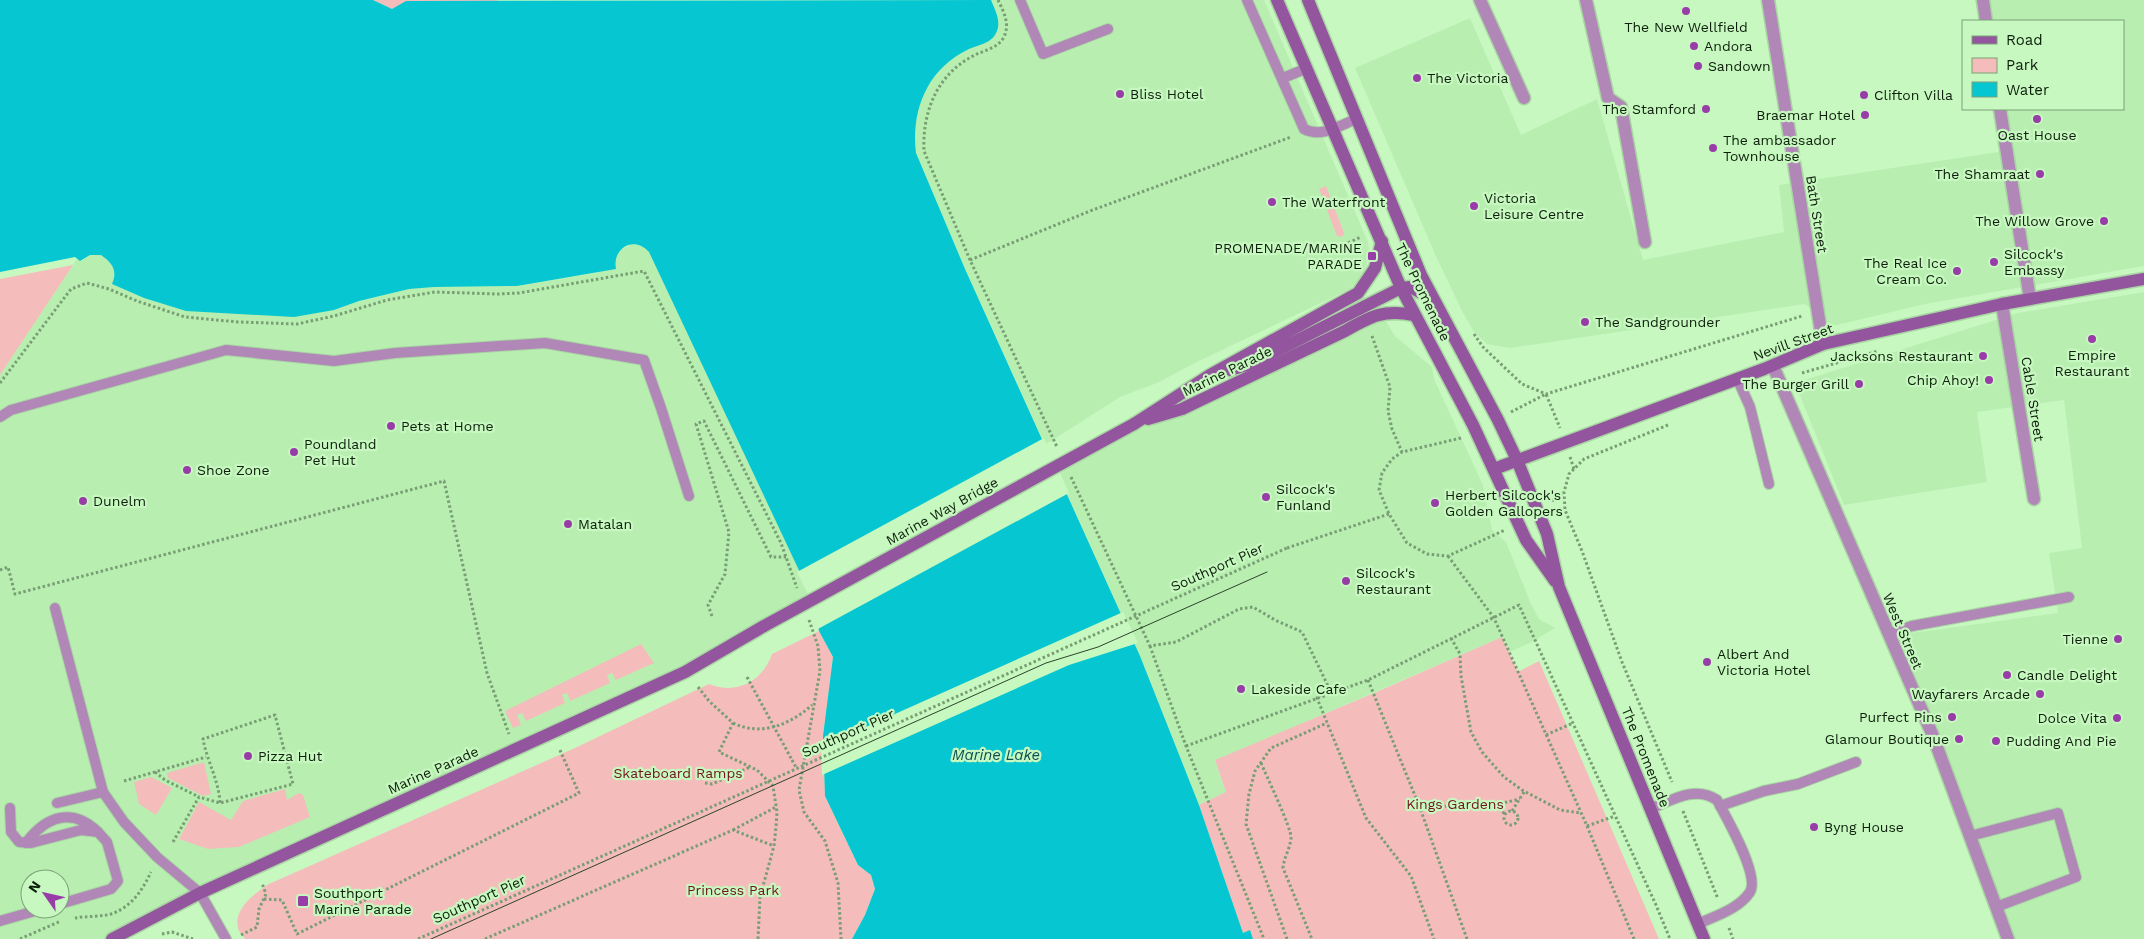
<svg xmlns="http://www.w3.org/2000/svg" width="2144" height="939" viewBox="0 0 2144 939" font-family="'Work Sans',sans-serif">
<rect width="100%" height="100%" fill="#c7f8c0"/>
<g fill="#b8efb1" fill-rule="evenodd">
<polygon points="991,0 1264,0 1368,242 1370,255 1363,275 1350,289 1197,362 1157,383 1120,397 1045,445 965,269 916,153 915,124 922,95 929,83 948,61 960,53 992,38 997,14"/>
<polygon points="1975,0 2144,0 2144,266 1925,304 1833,326 1805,304 1510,348 1487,344 1474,332 1463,313 1435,254 1355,68 1470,18 1521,135 1597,99 1643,260 1784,232 1779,185 1999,152 1992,109 2123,109 2123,21 1979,21"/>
<path d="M 631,244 L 641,245 L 649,252 L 812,598 L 685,672 L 200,893 L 105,939 L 0,939 L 0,375 L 77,259 L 81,261 L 90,255 L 101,255 L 113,266 L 115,272 L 113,284 L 144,298 L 186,311 L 334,310 L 359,301 L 409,289 L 434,287 L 517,286 L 597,273 L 615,263 L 618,252 ZM 30,879 L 60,879 L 60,909 L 30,909 Z"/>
<polygon points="2144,292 2144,939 2009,939 1939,738 1897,635 2058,613 2049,553 2082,548 2064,400 1977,412 1987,482 1844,505 1795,383 2018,313"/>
<polygon points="1385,320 1395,336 1432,367 1434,379 1483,485 1492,530 1506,542 1531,604 1539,619 1555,628 1532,642 1509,652 1502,637 1215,761 1226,792 1199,805 1140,656 1056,469 1134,424 1370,323"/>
</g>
<g fill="#f4bdbb">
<polygon points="373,0 498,0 494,2 392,9"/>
<polygon points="1326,186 1344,233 1342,237 1337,236 1319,189"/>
<polygon points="73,265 0,375 0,279"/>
<path d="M 819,631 L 833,657 L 823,736 L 825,796 L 858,865 L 871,875 L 875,889 L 865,915 L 852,939 L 245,939 C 243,936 239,932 238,928 C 233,909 255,893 269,884 L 575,748 L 709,684 C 737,695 762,682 772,654 Z"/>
<polygon points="1502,637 1518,672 1539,661 1659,939 1253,939 1250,930 1243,933 1199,805 1226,792 1215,760 1374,693"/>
<polygon points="641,644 654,663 616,680 612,673 607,675 610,683 570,701 567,693 562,695 565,703 526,721 522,713 517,715 521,725 513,728 505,711"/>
<polygon points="204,762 211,794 203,796 168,778 167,773"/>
<polygon points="151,777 172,788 156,815 139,804 134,782"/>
<polygon points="285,789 287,800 299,793 303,795 310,817 239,847 208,849 179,839 199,802 231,820 243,801"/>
</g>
<path fill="#06c6d1" d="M 0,0 L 373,0 L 392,9 L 406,1 L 991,0 C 995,10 1002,22 996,33 C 991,44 977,45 967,50 C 927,70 911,110 916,153 L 965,269 L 1140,656 L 1199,805 L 1243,933 L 1250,930 L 1253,939 L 852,939 L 865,915 L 875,889 L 871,875 L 858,865 L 825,796 L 823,736 L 833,657 L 819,631 L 812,598 L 649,252 C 634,235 612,248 616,269 L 517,286 L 434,287 L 409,289 L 359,301 L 334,310 L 294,317 L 186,311 L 144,298 L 112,284 C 118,270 112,263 101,255 L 90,255 L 80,261 L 75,257 L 0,272 Z"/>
<g fill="#c7f8c0">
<polygon points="1044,438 1069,493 816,630 810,598 797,572"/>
<polygon points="1123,612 1138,643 1069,665 822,775 821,747"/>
</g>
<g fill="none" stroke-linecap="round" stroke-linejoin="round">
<defs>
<g id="lane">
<polyline points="1020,0 1043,54 1108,29"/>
<path d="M 1247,0 L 1304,129 C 1321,138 1339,126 1356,119"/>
<polyline points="1283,78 1305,69"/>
<polyline points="1737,378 1750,407 1769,484"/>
<polyline points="0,417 11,410 226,350 334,361 395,353 545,343 644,360 661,408 689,496"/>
<polyline points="55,608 103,792 124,822 157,857 200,893 226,939"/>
<polyline points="1888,634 1912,626 2069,597"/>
<polyline points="57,803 103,792"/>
<polyline points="1720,806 1764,791 1798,784 1856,762"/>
<polyline points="10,808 11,832 19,842 31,843 81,830 98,832 107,842 118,881 111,889 60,904"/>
<path d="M 1650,809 C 1672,800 1695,785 1717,800 C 1726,817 1760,875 1750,892 C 1739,909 1715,916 1698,924"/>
<polyline points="1970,836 2058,813 2076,877 1996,907"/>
<path d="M 26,843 C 46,816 72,807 98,832"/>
<polyline points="0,921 42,909"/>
</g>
<g id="street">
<polyline points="1480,0 1524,98"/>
<polyline points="1586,0 1608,98 1621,107 1645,242"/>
<polyline points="1768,0 1823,344"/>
<polyline points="1983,0 1986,21"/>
<polyline points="2000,109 2030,299"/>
<polyline points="2002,304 2034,499"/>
<polyline points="1773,366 1933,736 2008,939"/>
</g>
<g id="secondary">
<polyline points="1277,0 1401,288 1473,425 1526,540 1555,581"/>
<polyline points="1308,0 1421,275 1498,420 1517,460 1547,534 1559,587 1704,939"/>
<polyline points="1230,370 1250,364 1401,288 1410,287 1433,299"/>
<path d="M 1148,419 L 1182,409 L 1345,331 C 1371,316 1384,309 1414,315"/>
<polyline points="1134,424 1210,375 1358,293 1375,268 1382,241"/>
<polyline points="1494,469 1764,369 1823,344 2002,304 2144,279"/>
<polyline points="112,939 200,893 685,672 764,626"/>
</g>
</defs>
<use href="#lane" stroke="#a9d5a3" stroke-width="12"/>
<use href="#street" stroke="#a9d5a3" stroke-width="15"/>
<use href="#secondary" stroke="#a9d5a3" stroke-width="15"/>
<g stroke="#799d74" stroke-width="3" stroke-dasharray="2.5 2.5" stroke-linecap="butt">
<path d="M 998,0 C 1004,12 1010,24 1004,37 C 998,48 985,50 975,55 C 938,73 922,111 924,151 L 970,260 L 1057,447"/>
<polyline points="1339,247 1361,237"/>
<polyline points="970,260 1090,211 1291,137"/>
<polyline points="1474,334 1483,347 1522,384 1546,394 1802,316"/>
<polyline points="1372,336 1390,387 1388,411 1392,429 1402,452"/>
<polyline points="1802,373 1878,351"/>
<polyline points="0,383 71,289 87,283 109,289 137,301 185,317 238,322 297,324 334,316 387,300 435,292 498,294 519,293 644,271 781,543 797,588"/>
<polyline points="1511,412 1546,394 1560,428"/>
<polyline points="1668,425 1584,459 1569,474 1564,492 1565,510 1582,551 1622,662 1672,782"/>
<polyline points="1461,438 1402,452 1392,459 1382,473 1379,490 1389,514 1407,543 1427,554 1448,556 1505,530"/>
<polyline points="1570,457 1574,469"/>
<polyline points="1071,477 1150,646 1176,642 1239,609 1253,607 1275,620 1302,632 1329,688 1317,698 1366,818 1411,876 1434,939"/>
<polyline points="1552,501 1563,493"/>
<polyline points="1287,548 1389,514"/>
<polyline points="1448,556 1494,618 1587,826 1634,939"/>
<polyline points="0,570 8,567 15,594 444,481 487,673 509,734"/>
<polyline points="712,616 708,605 725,574 729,532 696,424 704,421 771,557 786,557"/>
<polyline points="809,620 818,646 820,671 799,790 804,812 825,841 838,883 841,939"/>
<polyline points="1451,638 1460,654 1461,676 1471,732 1482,752 1504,777 1522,790 1560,810 1581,813"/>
<polyline points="1150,646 1186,746 1264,939"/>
<polyline points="1368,680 1420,808 1467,939"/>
<polyline points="698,687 709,701 733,723 719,752 757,770 773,786 777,812 776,827 774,846 760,897 758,939"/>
<path d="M 733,723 C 761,737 791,724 812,705"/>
<polyline points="1546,735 1573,723"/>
<polyline points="1186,746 1368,680 1519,605 1656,905 1670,939"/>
<polyline points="792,760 797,769"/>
<path d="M 1261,763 C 1266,775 1292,829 1291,838 C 1290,849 1284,857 1283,868 L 1312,939"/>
<polyline points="155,772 165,780 199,797"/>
<polyline points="124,781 206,757"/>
<polyline points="705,783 712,784 750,767"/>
<polyline points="1495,805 1520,799"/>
<polyline points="1420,808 1476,804 1494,805 1505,814"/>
<circle cx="1511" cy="818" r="7"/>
<polyline points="1512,811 1524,792"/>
<polyline points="1683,811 1718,899"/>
<polyline points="1587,826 1615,816"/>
<polyline points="733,830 776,807"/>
<path d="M 173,842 L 199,797 L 220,803 L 293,784 L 275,715 L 203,739 C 207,761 219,781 220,803"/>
<polyline points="264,899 282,900 297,934 579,793 559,748"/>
<path d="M 75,918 C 86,916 105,917 114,913 C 133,905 143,889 151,872"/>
<polyline points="1729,928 1733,939"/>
<polyline points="162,934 172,932 193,939"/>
<polyline points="241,935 257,927 259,909 266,894 262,883"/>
<polyline points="20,939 61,921"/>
<polyline points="485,939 733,830 774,846"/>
<polyline points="1287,939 1246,824 1249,794 1255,771 1271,748 1327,723"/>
</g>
<use href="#lane" stroke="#b187b8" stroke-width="10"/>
<use href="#street" stroke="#b187b8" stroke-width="12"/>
<use href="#secondary" stroke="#93569e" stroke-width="12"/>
<polyline stroke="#2c442a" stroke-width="1" points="431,939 1046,663 1098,647 1267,572"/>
<defs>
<polyline id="secondary-bridge" points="764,626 1134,424"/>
</defs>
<use href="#secondary-bridge" stroke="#a9d5a3" stroke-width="15" stroke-linecap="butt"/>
<g stroke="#799d74" stroke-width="3" stroke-dasharray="2.5 2.5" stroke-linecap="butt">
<polyline points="747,677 792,760"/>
<polyline points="418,939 1287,548"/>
</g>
<use href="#secondary-bridge" stroke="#93569e" stroke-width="12"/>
</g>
<g fill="#983da7" stroke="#c7f8c0" stroke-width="2">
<circle cx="1686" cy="11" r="5"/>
<circle cx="1694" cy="46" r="5"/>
<circle cx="1698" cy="66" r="5"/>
<circle cx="1417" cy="78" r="5"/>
<circle cx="1120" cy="94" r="5"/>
<circle cx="1864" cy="95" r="5"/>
<circle cx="1706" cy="109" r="5"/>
<circle cx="1865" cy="115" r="5"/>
<circle cx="2037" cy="119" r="5"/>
<circle cx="1713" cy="148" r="5"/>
<circle cx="2040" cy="174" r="5"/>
<circle cx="1272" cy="202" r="5"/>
<circle cx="1474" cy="206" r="5"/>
<circle cx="2104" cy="221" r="5"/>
<rect x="1367" y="251" width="10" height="10" rx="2.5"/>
<circle cx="1994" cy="262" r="5"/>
<circle cx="1957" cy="271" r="5"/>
<circle cx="1585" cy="322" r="5"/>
<circle cx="2092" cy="339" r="5"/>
<circle cx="1983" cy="356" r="5"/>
<circle cx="1989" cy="380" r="5"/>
<circle cx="1859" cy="384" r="5"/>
<circle cx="391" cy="426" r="5"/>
<circle cx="294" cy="452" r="5"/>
<circle cx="187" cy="470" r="5"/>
<circle cx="1266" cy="497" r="5"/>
<circle cx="83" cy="501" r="5"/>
<circle cx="1435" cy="503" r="5"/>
<circle cx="568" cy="524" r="5"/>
<circle cx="1346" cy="581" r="5"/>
<circle cx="2118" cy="639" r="5"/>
<circle cx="1707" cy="662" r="5"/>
<circle cx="2007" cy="675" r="5"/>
<circle cx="1241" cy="689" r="5"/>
<circle cx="2040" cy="694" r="5"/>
<circle cx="1952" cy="717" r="5"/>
<circle cx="2117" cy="718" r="5"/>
<circle cx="1959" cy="739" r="5"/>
<circle cx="1996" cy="741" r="5"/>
<circle cx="248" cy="756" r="5"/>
<circle cx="1814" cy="827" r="5"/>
<rect x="297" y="895" width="12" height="12" rx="2.5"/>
</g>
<g text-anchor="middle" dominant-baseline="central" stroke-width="4.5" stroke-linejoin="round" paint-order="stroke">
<g font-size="14" fill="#0d1f0b" stroke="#c7f8c0" text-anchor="start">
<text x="1686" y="27" text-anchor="middle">The New Wellfield</text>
<text x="1704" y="46">Andora</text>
<text x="1708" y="66">Sandown</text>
<text x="1427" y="78">The Victoria</text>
<text x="1130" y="94">Bliss Hotel</text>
<text x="1874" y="95">Clifton Villa</text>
<text x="1696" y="109" text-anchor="end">The Stamford</text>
<text x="1855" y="115" text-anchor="end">Braemar Hotel</text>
<text x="2037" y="135" text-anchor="middle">Oast House</text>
<text x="1723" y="140">The ambassador<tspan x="1723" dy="16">Townhouse</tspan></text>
<text x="2030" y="174" text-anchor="end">The Shamraat</text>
<text x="1484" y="198">Victoria<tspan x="1484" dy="16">Leisure Centre</tspan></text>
<text x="1282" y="202">The Waterfront</text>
<text x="2094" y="221" text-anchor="end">The Willow Grove</text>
<text x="1362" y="248" text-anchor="end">PROMENADE/MARINE<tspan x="1362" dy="16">PARADE</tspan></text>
<text x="2004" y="254">Silcock's<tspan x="2004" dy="16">Embassy</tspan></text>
<text x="1947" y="263" text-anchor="end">The Real Ice<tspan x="1947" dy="16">Cream Co.</tspan></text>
<text x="1595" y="322">The Sandgrounder</text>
<text x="2092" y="355" text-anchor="middle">Empire<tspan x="2092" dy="16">Restaurant</tspan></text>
<text x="1973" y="356" text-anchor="end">Jacksons Restaurant</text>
<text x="1979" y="380" text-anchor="end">Chip Ahoy!</text>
<text x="1849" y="384" text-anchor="end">The Burger Grill</text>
<text x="401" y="426">Pets at Home</text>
<text x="304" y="444">Poundland<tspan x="304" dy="16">Pet Hut</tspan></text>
<text x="197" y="470">Shoe Zone</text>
<text x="1276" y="489">Silcock's<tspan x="1276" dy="16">Funland</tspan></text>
<text x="1445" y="495">Herbert Silcock's<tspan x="1445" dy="16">Golden Gallopers</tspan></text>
<text x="93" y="501">Dunelm</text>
<text x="578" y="524">Matalan</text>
<text x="1356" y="573">Silcock's<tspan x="1356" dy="16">Restaurant</tspan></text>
<text x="2108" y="639" text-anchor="end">Tienne</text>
<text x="1717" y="654">Albert And<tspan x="1717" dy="16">Victoria Hotel</tspan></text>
<text x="2017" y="675">Candle Delight</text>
<text x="1251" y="689">Lakeside Cafe</text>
<text x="2030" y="694" text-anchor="end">Wayfarers Arcade</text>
<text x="1942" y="717" text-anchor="end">Purfect Pins</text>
<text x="2107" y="718" text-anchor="end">Dolce Vita</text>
<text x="1949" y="739" text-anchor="end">Glamour Boutique</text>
<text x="2006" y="741">Pudding And Pie</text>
<text x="258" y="756">Pizza Hut</text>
<text x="1824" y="827">Byng House</text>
<text x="314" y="893">Southport<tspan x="314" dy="16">Marine Parade</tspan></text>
</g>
<g font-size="14" fill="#0d1f0b" stroke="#c7f8c0">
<text transform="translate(1817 214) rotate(81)">Bath Street</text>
<text transform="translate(1423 292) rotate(64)">The Promenade</text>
<text transform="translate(1793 342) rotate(-20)">Nevill Street</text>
<text transform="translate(1227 371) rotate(-26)">Marine Parade</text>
<text transform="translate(2033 399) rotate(81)">Cable Street</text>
<text transform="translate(942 511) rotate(-29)">Marine Way Bridge</text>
<text transform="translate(1217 567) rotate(-24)">Southport Pier</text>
<text transform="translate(1903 631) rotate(67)">West Street</text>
<text transform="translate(848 733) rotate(-24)">Southport Pier</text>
<text transform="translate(1646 757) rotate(68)">The Promenade</text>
<text transform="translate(433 770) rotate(-24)">Marine Parade</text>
<text transform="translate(479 899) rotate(-24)">Southport Pier</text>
</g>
<g font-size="14" fill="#70131c" stroke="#c7f8c0">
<text x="678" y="773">Skateboard Ramps</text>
<text x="1455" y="804">Kings Gardens</text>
<text x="733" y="890">Princess Park</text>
</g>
<g font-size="15" font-style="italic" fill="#0a4f54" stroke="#c7f8c0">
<text x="996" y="755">Marine Lake</text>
</g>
</g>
<rect x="1962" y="20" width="162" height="90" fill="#c7f8c0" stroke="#7da178"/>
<rect x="1972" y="36" width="25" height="8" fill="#93569e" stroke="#7da178"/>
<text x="2006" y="45" font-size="15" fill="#0d1f0b">Road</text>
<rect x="1972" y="58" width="25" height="15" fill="#f4bdbb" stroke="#7da178"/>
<text x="2006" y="70" font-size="15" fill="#0d1f0b">Park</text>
<rect x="1972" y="82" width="25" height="15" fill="#06c6d1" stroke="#7da178"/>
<text x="2006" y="95" font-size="15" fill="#0d1f0b">Water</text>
<g transform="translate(45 894) rotate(304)"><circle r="24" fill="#c7f8c0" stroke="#7da178"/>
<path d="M0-4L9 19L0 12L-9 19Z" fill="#983da7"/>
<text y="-8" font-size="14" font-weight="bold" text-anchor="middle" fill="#0d1f0b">N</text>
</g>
</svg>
